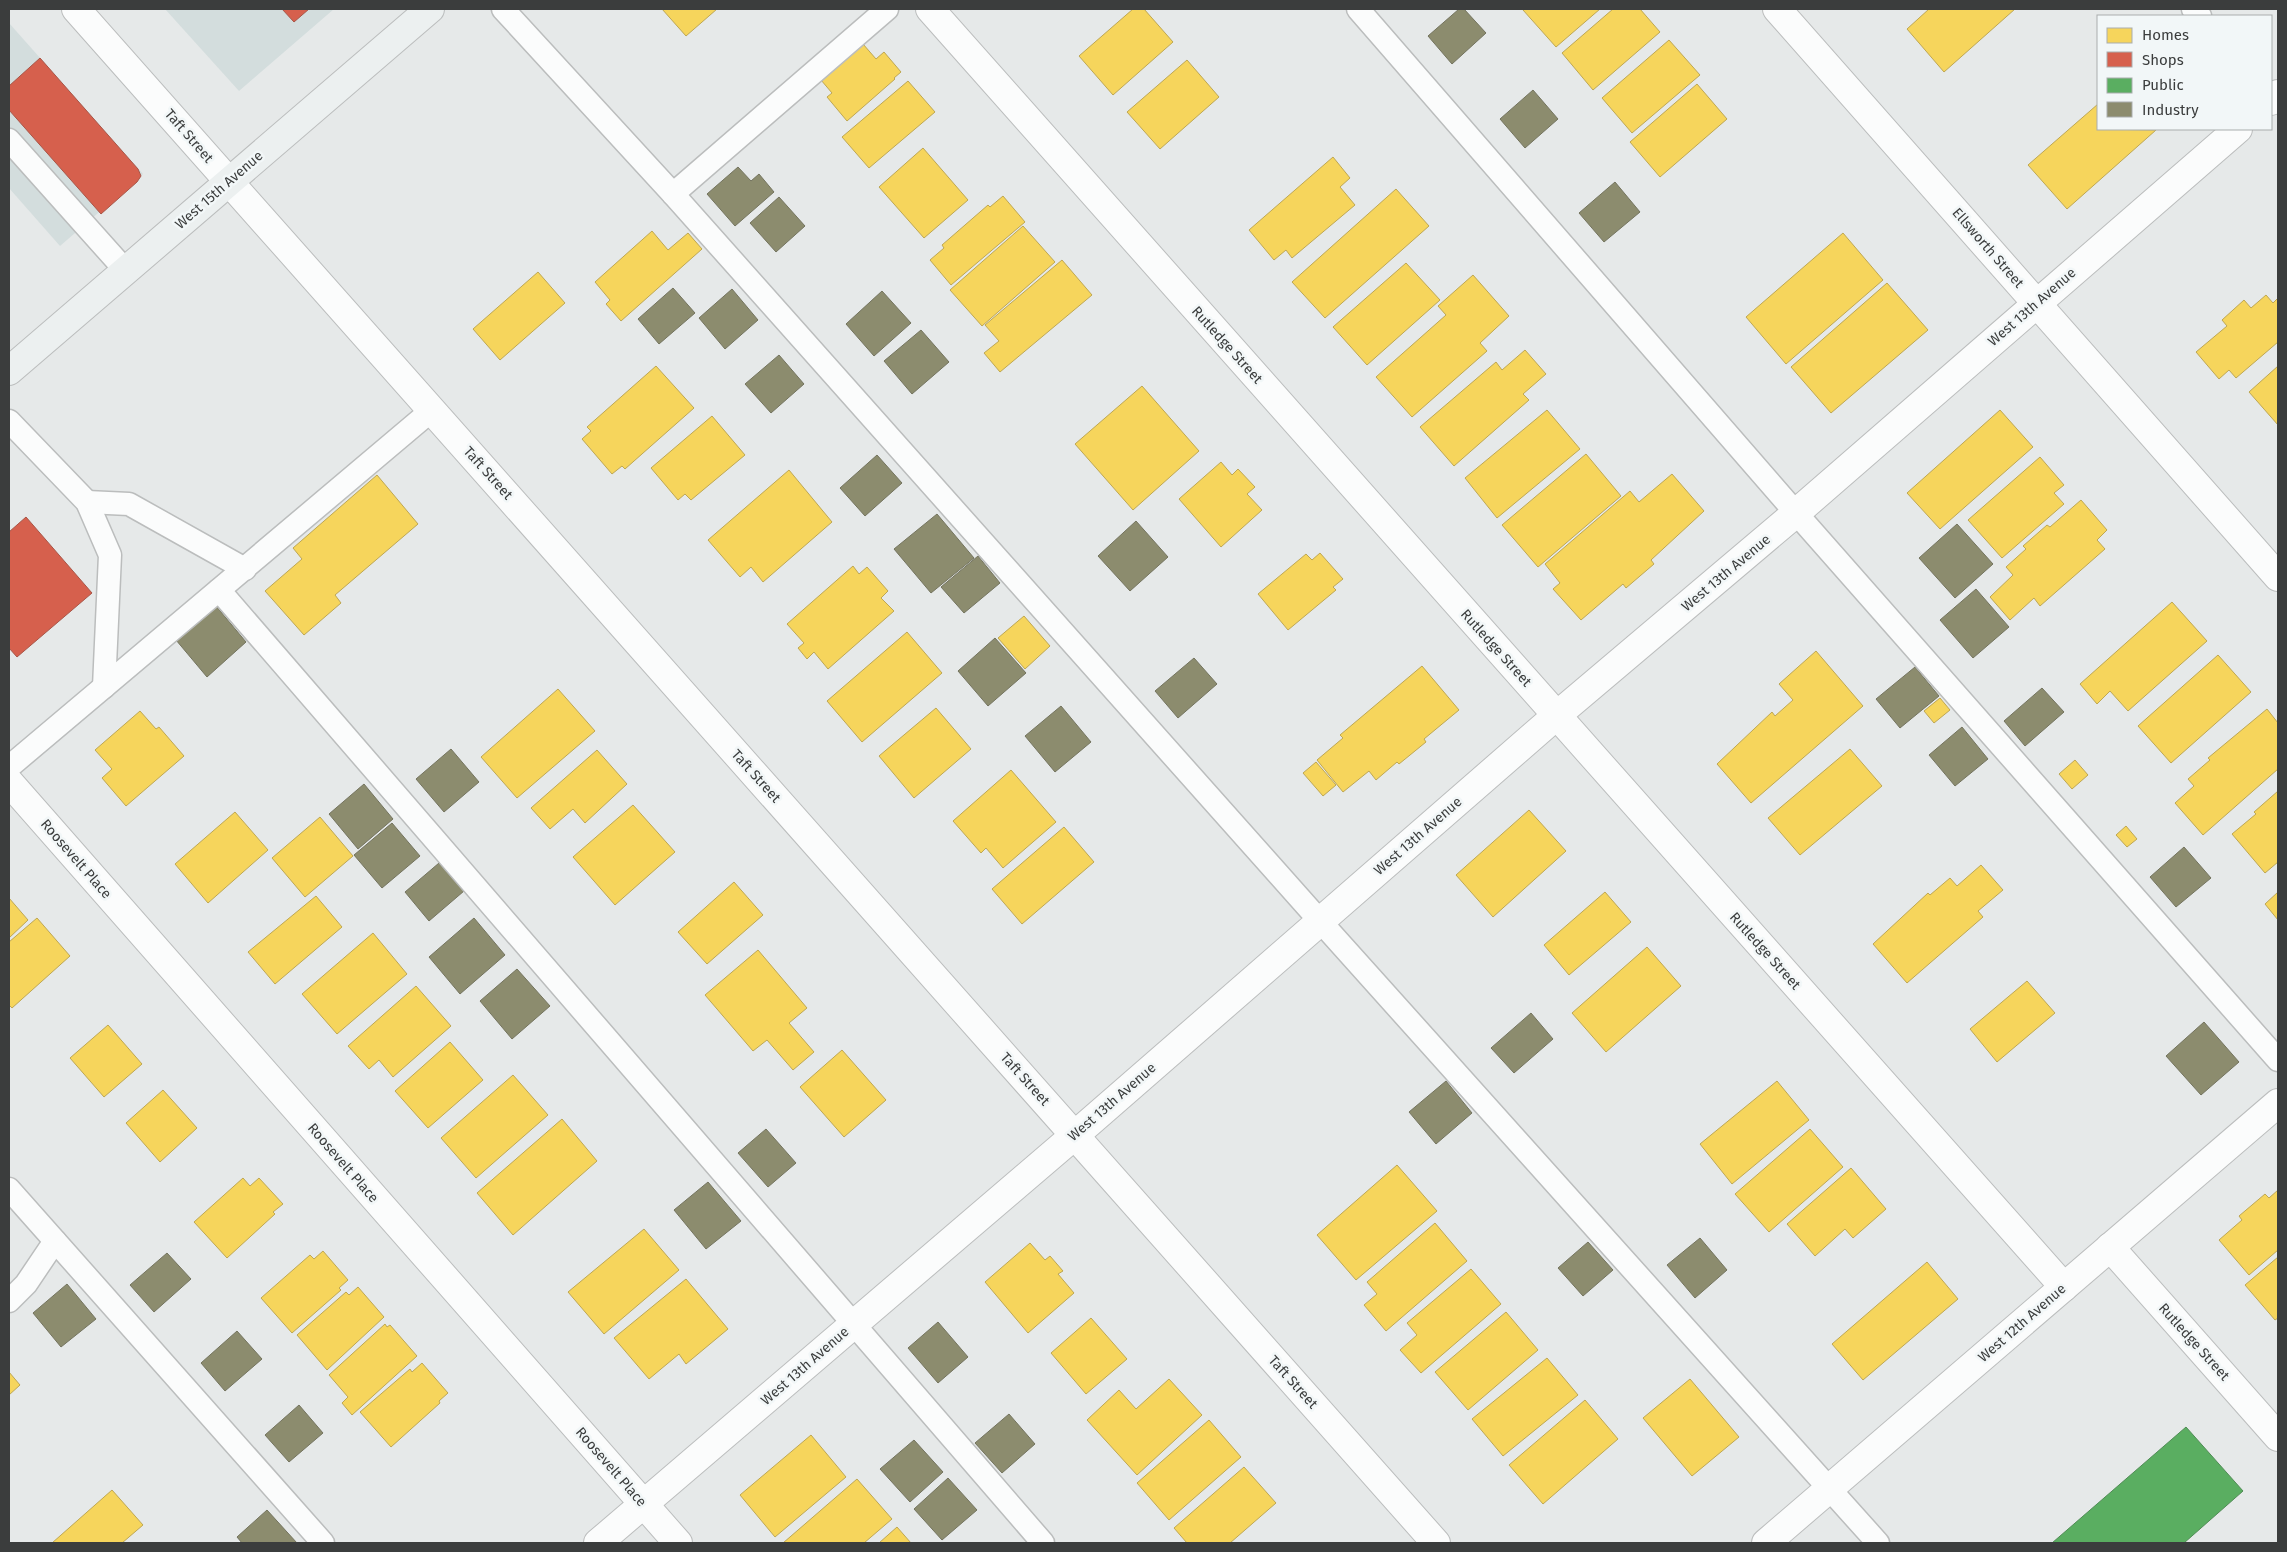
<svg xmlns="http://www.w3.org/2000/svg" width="2287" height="1552" viewBox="0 0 2287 1552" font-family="'Fira Sans',sans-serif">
<rect width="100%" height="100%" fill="#e6e9e9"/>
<g fill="#d3dddd">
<polygon points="165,9 334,9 239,91"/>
<polygon points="9,23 143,174 60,246 9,188"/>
</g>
<g fill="#f6d55c" stroke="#bea753">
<polygon points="662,9 717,9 686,36"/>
<polygon points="1133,9 1144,9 1173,42 1113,95 1079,56"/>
<polygon points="1525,9 1600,9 1556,47 1523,10"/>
<polygon points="1613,9 1640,9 1660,32 1593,90 1562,53"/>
<polygon points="1929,9 2015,9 1944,72 1907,29"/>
<polygon points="1669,40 1700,75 1632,133 1602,98"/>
<polygon points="863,44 876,59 884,52 901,72 894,78 895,79 847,121 827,97 832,93 821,80"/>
<polygon points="1187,60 1219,97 1160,149 1127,112"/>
<polygon points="908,81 935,112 869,168 842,137"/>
<polygon points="1697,84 1727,119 1660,177 1630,142"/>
<polygon points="2098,104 2098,129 2156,130 2067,209 2028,165"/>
<polygon points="923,148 968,200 924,238 879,187"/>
<polygon points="1333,157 1350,178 1340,187 1355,205 1292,258 1286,250 1274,260 1249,230"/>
<polygon points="1396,189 1429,226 1325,318 1292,282"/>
<polygon points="1003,196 1025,222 951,285 930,260 944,248 942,245 988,205 990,207"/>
<polygon points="1023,226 1055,262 982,326 950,290"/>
<polygon points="652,231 668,250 688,233 702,249 621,321 606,304 610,300 595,282"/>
<polygon points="1843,233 1883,280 1786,364 1746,317"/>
<polygon points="1062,260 1092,295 1000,372 984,353 999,341 985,325"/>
<polygon points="1406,263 1440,300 1367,365 1333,327"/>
<polygon points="538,272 565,303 500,360 473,329"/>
<polygon points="1473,275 1509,316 1480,343 1487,351 1412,417 1376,377 1446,315 1438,306"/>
<polygon points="1887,283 1928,330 1831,413 1791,367"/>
<polygon points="2266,295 2273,303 2278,298 2278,342 2236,378 2229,370 2219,379 2196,352 2227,326 2222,320 2244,300 2251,308"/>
<polygon points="1525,350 1546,374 1523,394 1529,400 1454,466 1420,427 1496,362 1502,370"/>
<polygon points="656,366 694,408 625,469 622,466 612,474 582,439 591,431 587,427"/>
<polygon points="2278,366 2278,425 2249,392"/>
<polygon points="1142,386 1199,451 1133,510 1075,444"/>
<polygon points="1547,410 1580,449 1497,518 1465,478"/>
<polygon points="2000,410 2033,447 1940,529 1907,493"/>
<polygon points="712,416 745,455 691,500 685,494 678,500 651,468"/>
<polygon points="1586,454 1621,496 1538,567 1502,525"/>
<polygon points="2040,457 2064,485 2054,493 2064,504 2002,558 1968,520"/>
<polygon points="1221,462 1232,475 1238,469 1255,487 1247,494 1262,510 1221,547 1179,499"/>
<polygon points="789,470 832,522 763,582 751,567 740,577 708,540"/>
<polygon points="1672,474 1704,511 1651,560 1654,564 1626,588 1623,584 1581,620 1553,589 1560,583 1545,564 1630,491 1639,502"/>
<polygon points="377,475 418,524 335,595 341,603 304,635 265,591 302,559 293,548"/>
<polygon points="2081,500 2107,530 2097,540 2105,549 2040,606 2034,598 2010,620 1990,597 2013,575 2006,567 2026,549 2023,546 2047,525 2050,527"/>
<polygon points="1320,553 1343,579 1333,587 1336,590 1288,630 1258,594 1306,554 1312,560"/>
<polygon points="853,566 859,574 867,567 888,591 881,598 894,611 828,669 814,652 807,659 798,648 804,643 787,624"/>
<polygon points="2172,602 2207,641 2128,711 2110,691 2097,704 2080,684"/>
<polygon points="1024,616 1050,646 1025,669 998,638"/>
<polygon points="907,632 942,673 862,742 827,701"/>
<polygon points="1816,651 1863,706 1751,803 1717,764 1772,712 1775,716 1793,700 1779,684"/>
<polygon points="2218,655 2251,692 2171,763 2138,726"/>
<polygon points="1422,666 1459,710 1424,739 1426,742 1399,764 1397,762 1376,780 1369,771 1343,792 1317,760 1343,738 1340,735"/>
<polygon points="558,689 595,731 517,798 481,757"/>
<polygon points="1940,698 1950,710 1934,723 1924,711"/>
<polygon points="936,708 971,749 914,798 879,756"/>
<polygon points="2267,709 2278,723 2278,769 2203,835 2175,803 2194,786 2188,779 2210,760 2208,758"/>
<polygon points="140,711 156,729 159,727 184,756 126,806 102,778 112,769 95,750"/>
<polygon points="1850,749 1882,786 1800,855 1768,818"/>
<polygon points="597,750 627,784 585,823 573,809 550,829 531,808"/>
<polygon points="2075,760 2088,775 2072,789 2059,774"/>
<polygon points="1316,762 1336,785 1323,796 1303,773"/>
<polygon points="1011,770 1056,822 1003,868 986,848 981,853 953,821"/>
<polygon points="2278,791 2278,862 2265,873 2232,834 2256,814 2254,812"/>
<polygon points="633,805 675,852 615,905 573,857"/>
<polygon points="1529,810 1566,851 1493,917 1456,875"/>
<polygon points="235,812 268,850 208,903 175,864"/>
<polygon points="320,817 353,856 305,897 272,858"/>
<polygon points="2126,826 2137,839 2127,847 2116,835"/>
<polygon points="1064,827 1094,862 1022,924 992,889"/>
<polygon points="1981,865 2003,890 1978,911 1983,917 1907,983 1873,944 1928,893 1930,895 1950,878 1957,886"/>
<polygon points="734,882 763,915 707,964 678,932"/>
<polygon points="1605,892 1631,922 1569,975 1544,945"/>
<polygon points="2278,892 2278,920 2265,904"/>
<polygon points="316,896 342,927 275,984 248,952"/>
<polygon points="9,898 28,920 9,938"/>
<polygon points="37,918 70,956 12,1008 9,1005 9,942"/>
<polygon points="373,933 407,974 337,1034 302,994"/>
<polygon points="1647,947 1681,986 1606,1052 1572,1013"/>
<polygon points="758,950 807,1008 789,1023 814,1052 793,1070 767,1040 753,1051 705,995"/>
<polygon points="2027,981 2055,1013 1997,1062 1970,1029"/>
<polygon points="416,986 451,1026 393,1077 379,1060 369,1069 348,1046"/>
<polygon points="108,1025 142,1064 104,1097 70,1058"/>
<polygon points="450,1042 483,1080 428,1128 395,1091"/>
<polygon points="842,1050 886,1100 844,1137 800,1087"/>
<polygon points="513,1075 548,1115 476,1178 441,1138"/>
<polygon points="1777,1081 1809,1120 1732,1184 1700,1144"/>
<polygon points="163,1090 197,1128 160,1162 126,1123"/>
<polygon points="562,1119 597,1161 513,1235 477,1193"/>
<polygon points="1810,1129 1843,1167 1769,1232 1735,1194"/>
<polygon points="1397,1165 1437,1211 1356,1280 1317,1235"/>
<polygon points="1851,1168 1886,1209 1853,1238 1845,1229 1815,1256 1787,1224"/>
<polygon points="243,1178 250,1186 259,1178 283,1204 273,1212 275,1214 227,1258 194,1222"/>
<polygon points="2278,1190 2278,1250 2249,1275 2219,1240 2242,1220 2239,1216 2265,1194 2269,1198"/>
<polygon points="1435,1223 1467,1261 1386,1331 1364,1305 1377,1294 1367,1282"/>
<polygon points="644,1229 679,1270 604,1334 568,1292"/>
<polygon points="1030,1243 1045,1260 1050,1256 1063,1271 1058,1274 1074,1293 1028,1333 985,1282"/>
<polygon points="323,1251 348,1280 339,1288 341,1290 292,1333 261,1298 310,1255 314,1259"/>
<polygon points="2278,1257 2278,1318 2275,1320 2245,1285"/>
<polygon points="1927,1262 1958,1299 1863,1380 1832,1344"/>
<polygon points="1471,1269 1501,1304 1421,1373 1400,1350 1417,1335 1407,1323"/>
<polygon points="686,1279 728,1329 686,1364 679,1354 649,1379 614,1338"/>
<polygon points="358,1287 384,1317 327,1370 297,1335 346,1292 349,1295"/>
<polygon points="1506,1312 1538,1350 1468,1410 1435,1372"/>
<polygon points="1091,1318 1127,1359 1086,1394 1051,1353"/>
<polygon points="385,1324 387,1327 390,1325 417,1356 352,1415 342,1403 348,1397 329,1375"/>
<polygon points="1547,1358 1578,1395 1503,1456 1472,1419"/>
<polygon points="422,1363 448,1393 439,1401 440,1403 391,1447 360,1412 410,1369 412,1372"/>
<polygon points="9,1372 20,1385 9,1395"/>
<polygon points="1169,1379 1202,1415 1137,1475 1087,1420 1119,1390 1136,1409"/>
<polygon points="1690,1379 1739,1437 1692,1476 1643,1418"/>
<polygon points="1585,1400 1618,1439 1543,1504 1509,1465"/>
<polygon points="1209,1420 1241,1457 1169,1520 1137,1483"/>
<polygon points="811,1435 846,1477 775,1537 740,1495"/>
<polygon points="1244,1467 1276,1503 1230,1543 1187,1543 1174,1528"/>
<polygon points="857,1479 892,1519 864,1543 783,1543"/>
<polygon points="112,1490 143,1525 122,1543 52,1543"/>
<polygon points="897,1527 911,1543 879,1543"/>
</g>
<g fill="#d6604d" stroke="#a85648">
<polygon points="282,9 309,9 294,22"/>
<polygon points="40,58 138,169 141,176 137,182 101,214 9,110 9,86"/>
<polygon points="26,517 92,593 17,657 9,648 9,532"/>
</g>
<polygon fill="#5aae61" stroke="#518c56" points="2186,1427 2243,1491 2184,1543 2052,1543"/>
<g fill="#8c8c6e" stroke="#74745f">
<polygon points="1459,9 1464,9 1486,33 1452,64 1428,36"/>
<polygon points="1533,90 1558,119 1525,148 1500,119"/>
<polygon points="738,167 751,181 759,174 774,192 735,226 707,194"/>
<polygon points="1615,182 1640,212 1604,242 1579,213"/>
<polygon points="779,197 805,226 776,252 750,223"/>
<polygon points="673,288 695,313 659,344 638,319"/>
<polygon points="732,289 758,320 725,349 699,318"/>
<polygon points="882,291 911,323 874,356 846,324"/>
<polygon points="921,330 949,362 912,394 884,361"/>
<polygon points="779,355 804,384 771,413 745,384"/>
<polygon points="877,455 902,483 865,516 840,488"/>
<polygon points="937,514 974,558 931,593 894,549"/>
<polygon points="1136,521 1168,557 1130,591 1098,556"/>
<polygon points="1957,524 1993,564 1955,598 1919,558"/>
<polygon points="978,556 1000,583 964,613 941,587"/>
<polygon points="1976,589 2009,627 1973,658 1940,620"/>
<polygon points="216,606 246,642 207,677 176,640"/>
<polygon points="995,638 1026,673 988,706 958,671"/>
<polygon points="1194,658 1217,684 1178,718 1155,691"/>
<polygon points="1915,667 1939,696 1900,728 1876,699"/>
<polygon points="2042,688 2064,712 2025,746 2004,721"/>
<polygon points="1061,706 1091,742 1055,772 1025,736"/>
<polygon points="1962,727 1988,759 1955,786 1929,755"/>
<polygon points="451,749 479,782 444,812 416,779"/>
<polygon points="364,784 393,819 358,849 329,814"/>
<polygon points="392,823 420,856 382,888 354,855"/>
<polygon points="2184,847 2211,878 2176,907 2150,877"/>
<polygon points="439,863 464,891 429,921 405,892"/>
<polygon points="474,918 505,955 460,994 429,957"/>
<polygon points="517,969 550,1006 512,1039 480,1001"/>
<polygon points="1531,1013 1553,1039 1514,1073 1491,1048"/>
<polygon points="2204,1022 2239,1062 2201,1095 2166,1056"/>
<polygon points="1446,1081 1472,1113 1436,1144 1409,1112"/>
<polygon points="766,1129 796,1163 768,1187 738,1153"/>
<polygon points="708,1182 741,1221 706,1249 674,1210"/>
<polygon points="1700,1238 1727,1270 1695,1298 1667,1265"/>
<polygon points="1588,1242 1613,1270 1583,1296 1558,1268"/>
<polygon points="167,1253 191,1279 154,1312 130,1285"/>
<polygon points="67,1284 96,1319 61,1347 33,1313"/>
<polygon points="938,1322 968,1357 938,1383 908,1348"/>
<polygon points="237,1331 262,1359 225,1391 201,1363"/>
<polygon points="299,1405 323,1433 289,1462 265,1435"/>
<polygon points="1009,1414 1035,1444 1002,1473 975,1443"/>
<polygon points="914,1440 943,1472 910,1502 880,1469"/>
<polygon points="948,1478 977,1510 942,1540 914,1509"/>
<polygon points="267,1510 297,1543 242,1543 237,1537"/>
</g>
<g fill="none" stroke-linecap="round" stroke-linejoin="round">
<defs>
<g id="service">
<polyline points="503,9 673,194 1320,921 1878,1543"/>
<polyline points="1358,9 1796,513 2278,1060"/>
<polyline points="2193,9 2200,16"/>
<polyline points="9,140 126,271"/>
<polyline points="673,194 887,9"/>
<polyline points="9,421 87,502 110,555 104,687"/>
<polyline points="87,502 129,504 245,569"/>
<polyline points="219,590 1043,1543"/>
<polyline points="9,767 432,410"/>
<polyline points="9,1189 323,1543"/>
<polyline points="9,1301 26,1284 55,1241"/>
</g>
<g id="minor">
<polyline points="930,9 2064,1287"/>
<polyline points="1777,9 2278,577"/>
<polyline points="2271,101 2278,94"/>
<polyline points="9,782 678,1543"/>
<polyline points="2110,1247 2278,1437"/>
<polyline points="598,1543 1075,1135 1556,716 1796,513 2238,129"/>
<polyline points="1766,1543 2278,1103"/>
</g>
<polyline id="tertiary" points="76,9 1436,1543"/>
<polyline id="secondary" points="9,371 430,9"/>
</defs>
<use href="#service" stroke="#bbbdbd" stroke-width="25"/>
<use href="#minor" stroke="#bbbdbd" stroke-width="30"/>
<use href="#tertiary" stroke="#bbbdbd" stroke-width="30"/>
<use href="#secondary" stroke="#bbbdbd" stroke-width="30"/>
<use href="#service" stroke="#fbfcfc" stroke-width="22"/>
<use href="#minor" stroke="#fbfcfc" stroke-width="28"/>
<use href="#tertiary" stroke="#fbfcfc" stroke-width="28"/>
<use href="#secondary" stroke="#ecf0f0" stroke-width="28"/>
</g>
<g text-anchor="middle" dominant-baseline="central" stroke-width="5" stroke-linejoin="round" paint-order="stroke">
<g font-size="14" fill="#3b3d3d" stroke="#f2f7f8">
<text transform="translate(189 136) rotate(49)">Taft Street</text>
<text transform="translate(219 190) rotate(-41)">West 15th Avenue</text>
<text transform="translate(1988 248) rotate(49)">Ellsworth Street</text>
<text transform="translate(2032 307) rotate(-41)">West 13th Avenue</text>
<text transform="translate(1227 345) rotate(48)">Rutledge Street</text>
<text transform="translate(488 473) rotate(48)">Taft Street</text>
<text transform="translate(1726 573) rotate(-40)">West 13th Avenue</text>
<text transform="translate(1496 648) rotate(48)">Rutledge Street</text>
<text transform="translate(756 776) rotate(48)">Taft Street</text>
<text transform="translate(1418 836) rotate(-41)">West 13th Avenue</text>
<text transform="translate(76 859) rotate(49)">Roosevelt Place</text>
<text transform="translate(1765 951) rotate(48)">Rutledge Street</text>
<text transform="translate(1025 1079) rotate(48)">Taft Street</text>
<text transform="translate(1112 1102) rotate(-41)">West 13th Avenue</text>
<text transform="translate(343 1163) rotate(49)">Roosevelt Place</text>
<text transform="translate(2022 1323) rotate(-41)">West 12th Avenue</text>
<text transform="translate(2194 1342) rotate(48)">Rutledge Street</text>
<text transform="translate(805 1366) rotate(-41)">West 13th Avenue</text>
<text transform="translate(1293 1382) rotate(48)">Taft Street</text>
<text transform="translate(611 1467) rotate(49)">Roosevelt Place</text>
</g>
</g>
<rect width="2287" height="1552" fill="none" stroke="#3b3d3d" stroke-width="20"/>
<rect x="2097" y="15" width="175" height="115" fill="#f2f7f8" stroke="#a9adad"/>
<rect x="2107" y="28" width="25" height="15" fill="#f6d55c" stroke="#a9adad"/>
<text x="2142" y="40" font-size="15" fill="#3b3d3d">Homes</text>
<rect x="2107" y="52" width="25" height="15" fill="#d6604d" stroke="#a9adad"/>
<text x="2142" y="65" font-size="15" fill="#3b3d3d">Shops</text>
<rect x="2107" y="78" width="25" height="15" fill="#5aae61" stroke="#a9adad"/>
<text x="2142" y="90" font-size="15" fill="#3b3d3d">Public</text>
<rect x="2107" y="102" width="25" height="15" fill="#8c8c6e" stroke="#a9adad"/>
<text x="2142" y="115" font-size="15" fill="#3b3d3d">Industry</text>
</svg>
